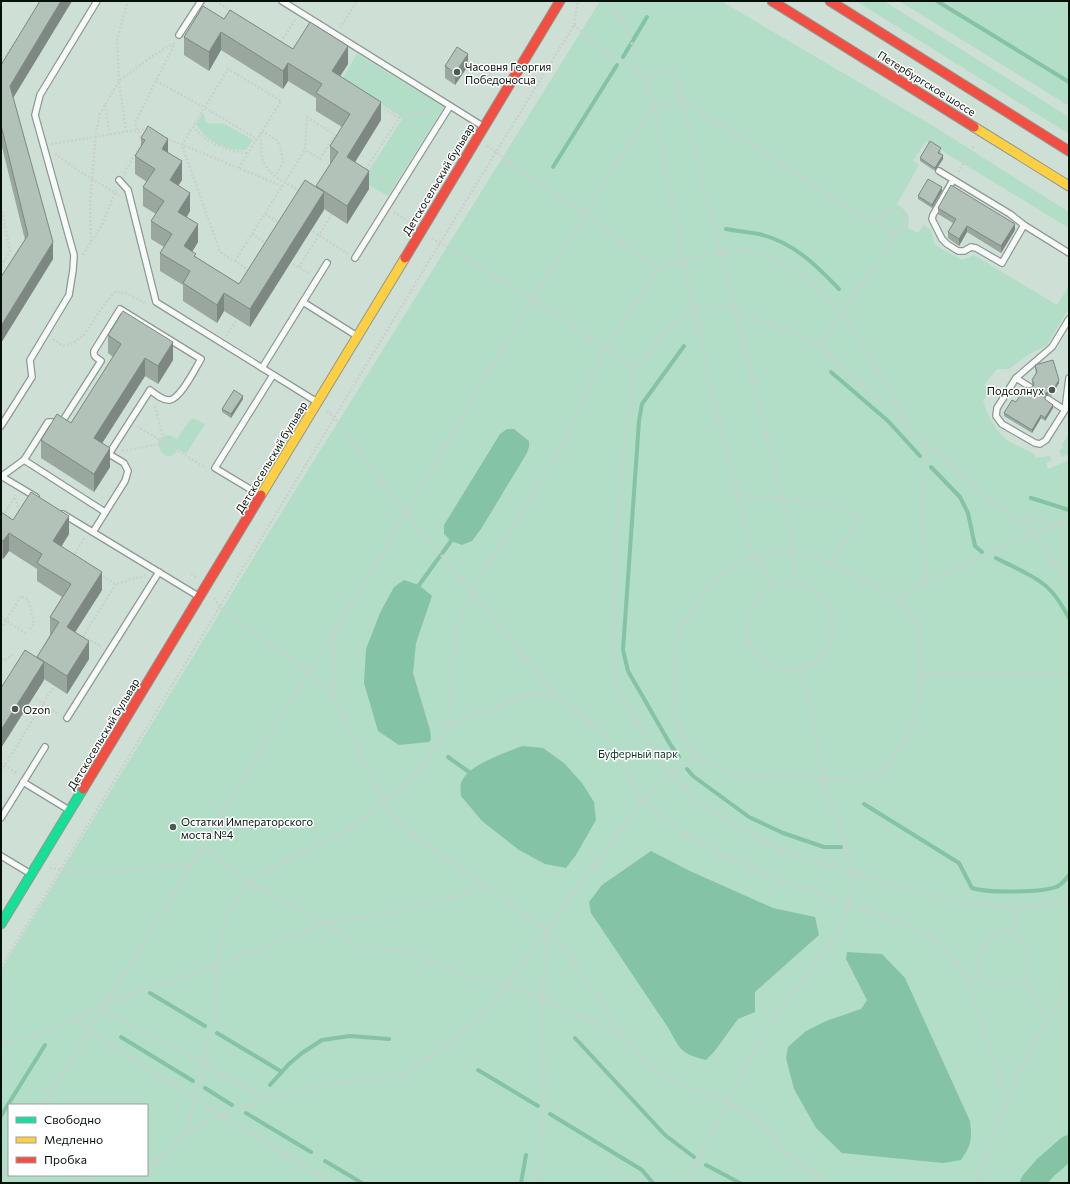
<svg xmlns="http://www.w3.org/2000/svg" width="1070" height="1184" viewBox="0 0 1070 1184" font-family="Commissioner,sans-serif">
<rect width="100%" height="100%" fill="#cee0d6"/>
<g fill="#b2dec7" fill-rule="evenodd">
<path d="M 600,1 L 721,1 L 935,127 L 1069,212 L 1069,228 L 926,141 L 913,161 L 919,165 L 897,204 C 907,211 911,216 908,228 L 918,233 L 924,225 L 931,230 L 935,245 L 962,260 L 974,255 L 1057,305 L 1069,285 L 1069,308 L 1047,345 L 1028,355 L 1009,369 L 997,369 L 984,385 L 991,390 L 983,401 C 988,415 994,429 1006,439 C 1014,445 1025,449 1034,454 L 1036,458 L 1050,456 L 1052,460 L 1046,463 L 1048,469 L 1069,460 L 1069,1183 L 1,1183 L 1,970 L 257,552 ZM 9,1105 L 147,1105 L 147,1175 L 9,1175 Z"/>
<polygon points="856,1 884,1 1069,117 1069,134"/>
<polygon points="899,1 1069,1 1069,106"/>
<polygon points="357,54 444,107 388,196 362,181 403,118 342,79"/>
<path d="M 203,113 L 206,122 C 211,125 218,122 224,124 C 234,128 244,135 253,140 L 246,150 C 226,151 207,142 196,124 Z"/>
<path d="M 193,418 L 205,424 L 186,454 L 178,449 C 166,471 145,435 170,435 L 177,439 L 189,421 Z"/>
<polygon points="1069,432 1069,459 1067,454 1062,457 1059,450 1064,448 1062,445"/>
</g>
<g fill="#84c3a4">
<polygon points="507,429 514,429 529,441 529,447 527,453 481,529 472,541 462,545 451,541 444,534 444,525 500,434"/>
<polygon points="404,580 419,585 432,596 416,643 413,673 430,730 431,739 429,742 399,745 378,731 364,683 366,649 380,613 394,587"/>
<path d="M 522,746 L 543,748 L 564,763 L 582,783 L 594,802 L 596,820 L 576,855 L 566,868 L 545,864 L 519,850 L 482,821 L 461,796 C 461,792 460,787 461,783 C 467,765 505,753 522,746 Z"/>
<path d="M 651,851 L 690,871 L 773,908 L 815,917 L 819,935 L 755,992 L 755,1012 L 738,1019 L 714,1052 L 706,1060 C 682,1054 680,1050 669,1029 L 591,913 L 589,902 L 602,885 Z"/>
<path d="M 847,952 L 882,954 L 905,978 L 970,1121 C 972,1139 972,1144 961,1160 L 943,1163 L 842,1153 L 816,1128 L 794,1089 L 786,1058 L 788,1047 L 806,1031 L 826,1021 L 861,1009 L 867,1000 L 846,959 Z"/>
</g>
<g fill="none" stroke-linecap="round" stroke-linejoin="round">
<g stroke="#84c3a4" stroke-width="4">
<polyline points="937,1 1069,82"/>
<polyline points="623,57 647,17"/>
<polyline points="553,167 617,65"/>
<path d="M 726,229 C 737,231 748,232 759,234 C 793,242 816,265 839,289"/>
<polyline points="831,372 888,421 920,456"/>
<polyline points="931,467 960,497 968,513 975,546 982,552"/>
<polyline points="1031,498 1069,510"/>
<path d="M 996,558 C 1013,567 1039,577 1052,592 C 1059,600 1064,609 1069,618"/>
<polyline points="419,585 451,541"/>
<polyline points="448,757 469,772"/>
<polyline points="679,757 670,744 628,671 623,650 639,421 642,404 684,346"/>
<polyline points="687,769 693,776 749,817 783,833 824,847 841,847"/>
<path d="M 864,804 L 959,863 L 972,888 C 987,893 1044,893 1058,886 C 1062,884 1066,879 1069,875"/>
<polyline points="150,993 205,1026"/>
<polyline points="217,1033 282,1072"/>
<polyline points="121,1037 193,1081"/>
<polyline points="575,1038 665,1135 694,1157"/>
<polyline points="478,1070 538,1106"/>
<polyline points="270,1085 289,1064 302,1053 322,1040 350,1036 389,1039"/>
<polyline points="205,1088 232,1105"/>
<polyline points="246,1113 311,1152"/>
<polyline points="550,1114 642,1170 653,1183"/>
<polyline points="1,1116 45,1045"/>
<polyline points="325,1161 362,1183"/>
<polyline points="706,1165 740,1183"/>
<polyline points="521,1183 526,1155"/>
</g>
<polyline stroke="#84c3a4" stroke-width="24" points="1032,1183 1045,1168 1069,1147"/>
<defs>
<g id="lane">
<polyline points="282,1 484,127"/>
<polyline points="179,35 201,1"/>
<polyline points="939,171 1010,214 1024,225 1069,253"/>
<polyline points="119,180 128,190 156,302 317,402"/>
<polyline points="953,180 933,215 932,219 942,239 947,244 958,251 964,251 971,247 976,248 1002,263 1024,225"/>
<polyline points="355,258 450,106"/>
<polyline points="303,302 357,336"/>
<polyline points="1069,319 1052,347 1016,378 997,408 996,416 1002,424 1035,443 1040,444 1046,440 1065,410 1069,378"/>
<polyline points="262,368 327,263"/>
<polyline points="1016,378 1030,387"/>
<polyline points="1048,399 1065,410"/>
<polyline points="1,426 32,377 30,360 69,295 73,270 74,255 35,115 40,95 97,1"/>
<polyline points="24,460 105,512"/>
<polyline points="1,476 36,497"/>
<path d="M 2,476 L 24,460 L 48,422 L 55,422 L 60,425 L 101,361 C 97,358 93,357 94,351 L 120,309 L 201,359 C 195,369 181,398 170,400 C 163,401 155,394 150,390 L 109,454 L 124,463 L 128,471 L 125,481 L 93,532"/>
<polyline points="260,495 215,468 273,375"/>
<polyline points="63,514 198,596"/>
<polyline points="67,718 159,572"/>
<polyline points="23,782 69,810"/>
<polyline points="1,818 45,747"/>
<polyline points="1,856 31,874"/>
</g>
<polyline id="fast" points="1,924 83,789"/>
<g id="slow">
<polyline points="974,127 1069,186"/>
<polyline points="261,495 405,258"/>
</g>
<g id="jam">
<polyline points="772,1 974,127"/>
<polyline points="830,1 1069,151"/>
<polyline points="405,258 560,1"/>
<polyline points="83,789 261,495"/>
</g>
</defs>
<use href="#lane" stroke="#8c9a92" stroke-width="8"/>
<use href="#fast" stroke="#8c9a92" stroke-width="11"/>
<use href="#slow" stroke="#8c9a92" stroke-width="11"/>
<use href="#jam" stroke="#8c9a92" stroke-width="11"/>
<g stroke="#cbd0cd" stroke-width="2.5" stroke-dasharray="2 2" stroke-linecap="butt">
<polyline points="216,1 231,11"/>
<polyline points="608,1 624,22 633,47 638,73"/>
<polyline points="610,4 616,1"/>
<path d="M 574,25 C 593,41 623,67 646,76"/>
<polyline points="340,28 357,1"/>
<polyline points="281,42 296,18"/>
<polyline points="465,60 492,77"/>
<polyline points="1,64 13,45"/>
<polyline points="156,81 204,107 257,139"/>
<polyline points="353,87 368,65"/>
<polyline points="105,105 110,135"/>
<polyline points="399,118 437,109"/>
<path d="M 193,126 C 208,144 225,151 248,153"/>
<polyline points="262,131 278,141 281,149 283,162 276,176"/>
<polyline points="126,132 119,81 117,39 128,1"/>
<path d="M 260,135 C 261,143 261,153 263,160 C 268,176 288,184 301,191"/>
<polyline points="166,138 282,186"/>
<polyline points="142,141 135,123 175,43"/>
<polyline points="51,144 144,129 148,131"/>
<polyline points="487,146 585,215 658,269"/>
<polyline points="55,154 79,171 120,196"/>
<polyline points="239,168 281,101 228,69 182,145 220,252 250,271"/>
<polyline points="366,169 391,185"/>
<polyline points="364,172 399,118 379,106"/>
<polyline points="958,172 974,147"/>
<polyline points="124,173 143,141"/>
<polyline points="1,207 10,251 1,266"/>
<circle cx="894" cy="220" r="12"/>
<polyline points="394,212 411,223"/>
<polyline points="265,214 279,223"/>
<polyline points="313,231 348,254"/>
<polyline points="252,234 267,244"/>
<polyline points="432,238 533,299 635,368"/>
<polyline points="91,242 90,205 96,132 100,114 119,81 151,57 176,42"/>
<polyline points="83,255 102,225 116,190"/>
<polyline points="235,261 305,150 307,117 335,135 320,159 305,150"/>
<polyline points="293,264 310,274"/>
<polyline points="299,267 332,214"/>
<polyline points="226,336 236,321"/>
<polyline points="53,339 63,346 72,344 83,336 106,302 115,292 126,293 147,304"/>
<polyline points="818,347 891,244 896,233"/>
<polyline points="327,411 335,418 406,514 472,591 555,695"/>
<polyline points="137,426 206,468"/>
<polyline points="927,444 922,503 924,550 928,582"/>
<polyline points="122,451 165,443 154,404"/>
<polyline points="738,495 783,499 835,507 860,518 831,563"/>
<polyline points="15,498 20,512"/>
<polyline points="1016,519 1061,523"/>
<polyline points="1,520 16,495"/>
<polygon points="773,553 794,553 811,556 831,563 900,601 917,626 920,646 922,673 913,722 904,742 892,760 878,774 860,781 841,779 824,780 800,775 757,778 733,773 713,766 697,755 687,743 680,727 675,708 673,682 674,658 682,629 699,600 714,582 733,567 755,556"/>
<polyline points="73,557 85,537"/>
<polyline points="100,574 116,584 147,575"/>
<polyline points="191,574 196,577"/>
<polyline points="1069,583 1034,534 976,489 907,425 831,357 810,340 786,330 749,317 735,307 693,309 683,315 665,333 635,368 626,431 620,488 614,596 613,672 623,698 670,773 695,797 721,817 775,847 801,857 873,879 933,895 968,903 1016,908 1052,905 1069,900"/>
<circle cx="790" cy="627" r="43"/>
<polyline points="775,587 755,556 750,545 738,495 693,309 654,105 646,76 674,70 783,499 794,553 795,584"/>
<polyline points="214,598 222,610 309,672 335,699 382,802 401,824 422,842 547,929 571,957 623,1036 643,1059 668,1079 685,1088 710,1093 752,1116 771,1134 789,1157 828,1183"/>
<polyline points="900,601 911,590 928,582 1034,534 1069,521"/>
<polyline points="1,617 27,634"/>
<polyline points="1,629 21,596 28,600 34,623 30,629"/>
<polyline points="334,634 335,699"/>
<polyline points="84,636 102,647"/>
<polyline points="81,640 116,584"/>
<polyline points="1,659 5,660 14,654"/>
<polyline points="922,673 1069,674"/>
<polyline points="36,699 59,714"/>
<polyline points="448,726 531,694 556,695 605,734 625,770 641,802 695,840 735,861 777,879 885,917 921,931 935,939 946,950 956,962 968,981 1007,1101"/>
<polyline points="1,763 18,774"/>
<polyline points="1,771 54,686"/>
<polyline points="202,847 249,882 325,923 358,947 408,951 463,975 507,985 524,990 622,1036"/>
<path d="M 50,868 C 96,875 144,868 190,864"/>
<path d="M 1012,930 L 993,934 C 982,950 976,957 979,977 L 1001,985 L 1025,981 L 1029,965 L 1028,952 L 1012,930 L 1016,908"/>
<polyline points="1,968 440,243 574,25 577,5 579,1"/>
<polyline points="968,981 979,977"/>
<polyline points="1025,981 1047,1018"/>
<polyline points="103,1009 204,1064 266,1099"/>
<polyline points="76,1019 89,1031 221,1115 333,1183"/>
<polyline points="1,1042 29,1038 76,1019 107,1002 217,966 325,923 397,912 489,888"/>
<path d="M 44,1105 L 309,672 C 380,564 441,450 508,340 C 556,261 605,183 654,105 L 681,99 L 868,220 L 881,221"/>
<polyline points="187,1132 204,1064 218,996 217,966 221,938 228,913 249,882 298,854 360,823 382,802 402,788 424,765 448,726 452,667 457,629 472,591 558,454 573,425 605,349 658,269 683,261 721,253 746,250 769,256 784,264 804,277 842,313 892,392 906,423"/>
<polyline points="147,1161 160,1158"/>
<polyline points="147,1174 161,1158 187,1132 221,1115 267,1099 322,1085 371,1080 402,1074 421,1064 452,1041 487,1009 507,985 641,802 670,773 692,762 697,755"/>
<polyline points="1,1177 9,1163"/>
<polyline points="70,1183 95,1175"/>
<polyline points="140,1183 147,1175"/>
<polyline points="537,1183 544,1116 543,998 547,930"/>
<polyline points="686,1183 748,1062 774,1017 832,943 843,923 848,905 854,873 845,848 840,823 825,789 821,759 801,668"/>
<polyline points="974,1183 1026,1058 1047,1019 1069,987"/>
</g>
<use href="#lane" stroke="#f8faf9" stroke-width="5.5"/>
<use href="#fast" stroke="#16e098" stroke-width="9"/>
<use href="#slow" stroke="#ffcf43" stroke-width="9"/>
<use href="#jam" stroke="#f24e42" stroke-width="9"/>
</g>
<g fill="#9aa79f">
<polygon points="72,1 13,98 53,259 1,343 1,277 25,240 1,143 1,65"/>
<polygon points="224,19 293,49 348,64 340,76 381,120 355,162 369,189 347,224 324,209 250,327 224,311 217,323 183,301 183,285 160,271 160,253 164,247 151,239 151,221 156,214 143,206 143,187 147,182 135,174 135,156 141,147 141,138 168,153 182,180 178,185 190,211 187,217 198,242 192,252 196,257 239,284 316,187 330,165 330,146 342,127 316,111 316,98 288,81 283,89 221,50 209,71 184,55 184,37"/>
<polygon points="445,66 468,66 455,85 445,78"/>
<polygon points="941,151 940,153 943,159 935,171 920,161 920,158"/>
<polygon points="942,191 932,208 918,199 918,196"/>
<polygon points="938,208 1015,230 1001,253 967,232 959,246 948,238 948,232 953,223 938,214"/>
<polygon points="108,335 173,360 158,384 145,376 102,443 110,467 94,492 41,458 41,440 71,423 113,357 108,353"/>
<polygon points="1035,365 1059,383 1051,396 1048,395 1044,397 1046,400 1053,408 1045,421 1041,418 1032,433 1004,416 1004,413 1016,402 1030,388 1033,386 1032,383 1032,380 1036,373 1035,368"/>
<polygon points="243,399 231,418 222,412 222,409"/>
<polygon points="1,512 13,520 69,534 61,547 102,590 75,632 89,659 67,694 44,679 44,680 1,748 1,688 37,658 37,657 50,635 50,617 62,597 37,581 37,569 9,551 3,559 1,558"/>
</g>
<g fill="#7d8882">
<polygon points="61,1 72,1 10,103 10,86"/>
<polygon points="221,32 221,50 209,71 209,52"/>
<polygon points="348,46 348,64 332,89 332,71"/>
<polygon points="468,54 468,66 455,85 455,73"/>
<polygon points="288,63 288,81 283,89 283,71"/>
<polygon points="381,102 381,120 347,175 347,157"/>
<polygon points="168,139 168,157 162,149"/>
<polygon points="943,155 943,159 935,171 935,168"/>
<polygon points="182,161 182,180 170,198 170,180"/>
<polygon points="369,171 369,189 347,224 347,206"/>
<polygon points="942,187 942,191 932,208 932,205"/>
<polygon points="324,192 324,210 250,327 250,309"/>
<polygon points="190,193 190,211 178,230 178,212"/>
<polygon points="198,224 198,242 184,265 184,246"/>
<polygon points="1015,224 1015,230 1001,253 1001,246"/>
<polygon points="967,226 967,232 959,246 959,239"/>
<polygon points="53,242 53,259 1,343 1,326"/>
<polygon points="224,293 224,311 217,323 217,305"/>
<polygon points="173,342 173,360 158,384 158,366"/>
<polygon points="145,358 145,376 94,456 94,438"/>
<polygon points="1059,380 1059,383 1051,396 1051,393"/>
<polygon points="1048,392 1048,395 1044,397 1044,394"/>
<polygon points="243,396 243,399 231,418 231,414"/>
<polygon points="1053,405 1053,408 1045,421 1045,418"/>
<polygon points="1041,415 1041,418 1032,433 1032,430"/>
<polygon points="110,448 110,467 94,492 94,474"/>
<polygon points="69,516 69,534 53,560 53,541"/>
<polygon points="9,533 9,551 3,559 3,541"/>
<polygon points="102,572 102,590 67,645 67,627"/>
<polygon points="89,641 89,659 67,694 67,676"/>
<polygon points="44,662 44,680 1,748 1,730"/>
</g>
<g fill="#b3c2b9" stroke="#7d8882">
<polygon points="40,1 61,1 10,86 53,242 1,326 1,277 28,235 1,125 1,65"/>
<polygon points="203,6 224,19 230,10 293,49 310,22 348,46 332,71 381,102 347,157 369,171 347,206 316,186 338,152 330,146 350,114 316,93 322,84 288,63 283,71 221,32 209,52 184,37"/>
<polygon points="457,47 468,54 455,73 445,66"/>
<polygon points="148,126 168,139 162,149 182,161 170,180 190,193 178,212 198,224 184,246 196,254 194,256 239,284 305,180 324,192 250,309 224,293 217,305 183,283 190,271 160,253 172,234 151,221 164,201 143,187 155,169 135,156 145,140 141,138"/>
<polygon points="930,141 941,148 938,153 943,155 935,168 920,158"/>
<polygon points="928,179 942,187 932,205 918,196"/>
<polygon points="951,185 1015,224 1001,246 967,226 959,239 948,232 956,219 938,208"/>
<polygon points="123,311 173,342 158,366 145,358 94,438 110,448 94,474 41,440 57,414 71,423 121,344 108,335"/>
<polygon points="1053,360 1059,380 1051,393 1048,392 1044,394 1044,397 1046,400 1053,405 1045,418 1041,415 1032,430 1004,413 1012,400 1016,402 1026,387 1030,388 1033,386 1034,384 1032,380 1037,372 1035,365"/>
<polygon points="234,390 243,396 231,414 222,409"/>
<polygon points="31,492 69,516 53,541 102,572 67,627 89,641 67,676 37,657 59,622 50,617 71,584 37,563 42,554 9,533 3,541 1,540 1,512 13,520"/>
<polygon points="25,650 44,662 1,730 1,688"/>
</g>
<g fill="#4b5951" stroke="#fff" stroke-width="1.5">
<circle cx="457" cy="72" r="4"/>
<circle cx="1052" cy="390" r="4"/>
<circle cx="15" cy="709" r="4"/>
<circle cx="173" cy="827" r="4"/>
</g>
<g text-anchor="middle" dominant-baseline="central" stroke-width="3" stroke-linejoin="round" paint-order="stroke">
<g font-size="11" fill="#05100a" stroke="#fff" text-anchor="start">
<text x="465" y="66">Часовня Георгия<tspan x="465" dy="13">Победоносца</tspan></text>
<text x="1044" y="390" text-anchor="end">Подсолнух</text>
<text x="23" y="709">Ozon</text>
<text x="181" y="821">Остатки Императорского<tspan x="181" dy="13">моста №4</tspan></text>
</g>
<g font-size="11" fill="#05100a" stroke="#fff">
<text transform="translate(927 83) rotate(32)">Петербургское шоссе</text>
<text transform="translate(438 179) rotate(-59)">Детскосельский бульвар</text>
<text transform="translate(271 457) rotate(-59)">Детскосельский бульвар</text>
<text transform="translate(103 734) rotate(-59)">Детскосельский бульвар</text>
</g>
<g font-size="11" fill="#0d3222" stroke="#fff">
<text x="638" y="753">Буферный парк</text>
</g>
</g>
<rect width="1070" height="1184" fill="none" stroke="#05100a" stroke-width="4"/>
<rect x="8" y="1104" width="140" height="72" fill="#ffffff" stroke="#9b9f9d"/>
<rect x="16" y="1117" width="20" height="6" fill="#16e098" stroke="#9b9f9d"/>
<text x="44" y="1124" font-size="12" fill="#05100a">Свободно</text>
<rect x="16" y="1137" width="20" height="6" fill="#ffcf43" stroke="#9b9f9d"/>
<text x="44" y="1144" font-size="12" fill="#05100a">Медленно</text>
<rect x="16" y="1157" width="20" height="6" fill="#f24e42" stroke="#9b9f9d"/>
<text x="44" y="1164" font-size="12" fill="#05100a">Пробка</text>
</svg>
